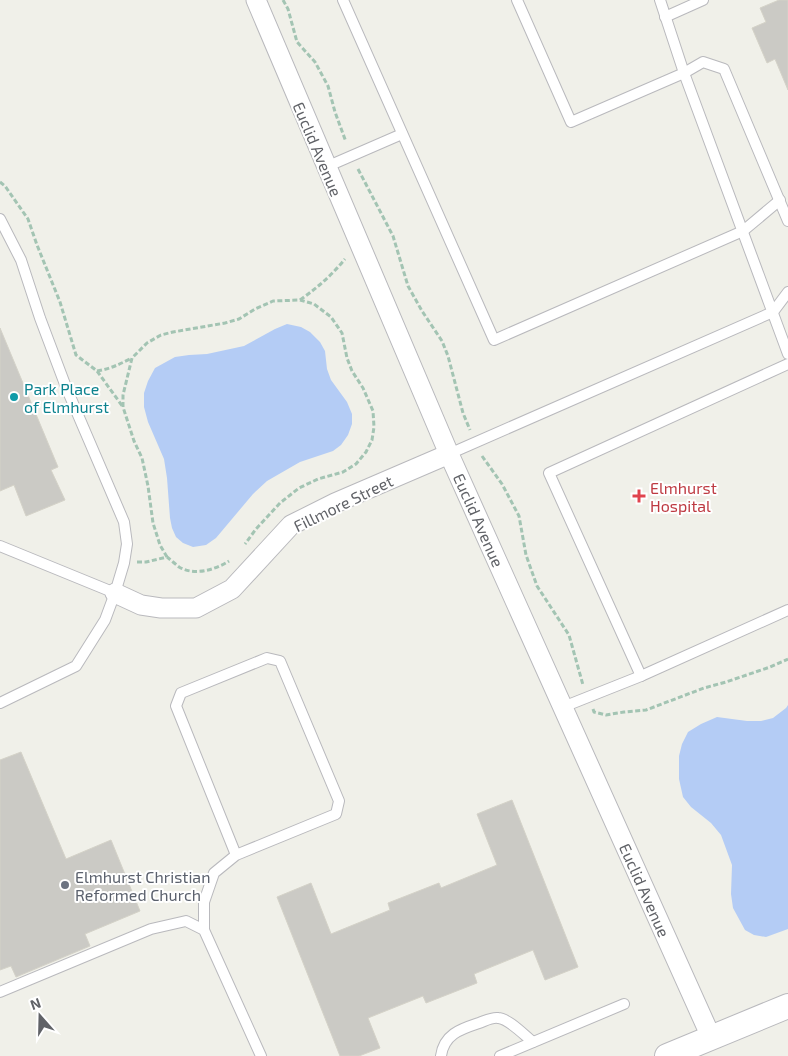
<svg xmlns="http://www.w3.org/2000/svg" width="788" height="1056" viewBox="0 0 788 1056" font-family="'Exo 2',sans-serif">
<rect width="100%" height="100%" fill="#f0f0e9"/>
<g fill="#b4ccf5">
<polygon points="287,324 301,327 310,332 320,342 325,351 327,369 331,380 347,402 352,414 352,424 348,435 341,445 333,451 300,462 267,481 253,494 216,538 206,545 193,547 183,543 176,537 172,528 170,518 167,478 164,459 148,422 144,407 144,393 148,381 155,368 175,357 189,355 207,354 244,346 275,329"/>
<polygon points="788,705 788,929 766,937 754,935 745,930 733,908 731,894 732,865 721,835 711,823 691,807 683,797 679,779 679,756 682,744 688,732 701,724 717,717 747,721 761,721 773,718 786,708"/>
</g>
<g fill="#cbcac5" stroke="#d4d2c8">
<polygon points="779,0 788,0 788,90 775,59 767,63 752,28 766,22 760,8"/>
<polygon points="0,328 58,467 51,470 65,500 26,516 14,485 0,491"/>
<polygon points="21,752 66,859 111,840 140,911 85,934 90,946 16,977 11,966 0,970 0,760"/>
<polygon points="512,800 578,967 545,980 533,950 474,974 477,983 426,1003 423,996 368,1018 380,1048 359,1056 340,1056 277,897 311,883 331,934 390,910 388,903 439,883 441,888 497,865 477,814"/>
</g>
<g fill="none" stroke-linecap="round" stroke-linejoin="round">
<defs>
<g id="service">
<polyline points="343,0 494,340 743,231 780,200"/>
<polyline points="517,0 571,122 684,73 703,62 724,69 788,221"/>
<polyline points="660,0 684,73 788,354"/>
<polyline points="665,17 703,0"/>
<polyline points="326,167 402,134"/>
<polyline points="0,219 21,260 40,318 66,387 124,522 127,544 124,563 115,593 105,620 76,666 0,703"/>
<polyline points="788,364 549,473 641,676 788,610"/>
<polyline points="449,454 773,312 788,292"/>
<polyline points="0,546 115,593"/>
<polyline points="563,707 641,676"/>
<polyline points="204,930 204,902 214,873 236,855 176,706 181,693 267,658 280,661 339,801 336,814 236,855"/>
<polyline points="0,992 151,929 186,921 204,930 261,1056"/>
<path d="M 441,1056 C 444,1034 461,1029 479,1023 C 485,1021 492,1017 498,1018 C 508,1018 525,1036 533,1042"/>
<polyline points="500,1056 624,1004"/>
</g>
<g id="minor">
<polyline points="256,0 449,454 711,1037"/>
<polyline points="115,593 141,605 161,608 196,608 232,589 291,525 335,503 449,454"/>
</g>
<polyline id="tertiary" points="667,1056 788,1006"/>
</defs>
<use href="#service" stroke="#b9b9bd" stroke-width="12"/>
<use href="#minor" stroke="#b9b9bd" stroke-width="21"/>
<use href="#tertiary" stroke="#b9b9bd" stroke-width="26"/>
<g stroke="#a3c4b3" stroke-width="3" stroke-dasharray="5 2.5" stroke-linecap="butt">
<polyline points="283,0 288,9 297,42 315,62 328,86 335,112 346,142"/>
<polyline points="358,169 393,236 408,286 422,311 442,341 448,356 463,413 470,430"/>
<polyline points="0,182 5,186 28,219 37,245 60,302 76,355 97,371 123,407"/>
<path d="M 300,300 C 317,288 332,275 345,259"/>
<path d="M 97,371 C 110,369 120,364 132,358"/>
<polyline points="482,456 502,484 519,516 526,555 537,586 569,635 583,685"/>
<polyline points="167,557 160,545 153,523 148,486 142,458 134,441 123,407 123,395 132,358 147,343 161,335 173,332 225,323 239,319 255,309 273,301 300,300 314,304 331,317 342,333 347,358 352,371 363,388 373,411 374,427 372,440 366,452 356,464 343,472 318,479 299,488 280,503 256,529 245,544"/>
<path d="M 137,562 L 146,562 L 167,557 C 171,560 175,564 179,567 C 194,576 215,570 229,561"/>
<polyline points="593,709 594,712 606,715 624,712 646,710 704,688 726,682 770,667 788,659"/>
</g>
<use href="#service" stroke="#fff" stroke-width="10"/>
<use href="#minor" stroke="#fff" stroke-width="19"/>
<use href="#tertiary" stroke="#fff" stroke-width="24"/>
</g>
<circle fill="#0f9aa8" stroke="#fff" stroke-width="2" cx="14" cy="397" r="5"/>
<path fill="#e0444e" stroke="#fff" stroke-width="2" d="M636.5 488.5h5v5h5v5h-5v5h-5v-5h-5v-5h5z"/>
<circle fill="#6b7280" stroke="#fff" stroke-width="2" cx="65" cy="885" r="5"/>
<g text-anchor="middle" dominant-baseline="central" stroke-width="4" stroke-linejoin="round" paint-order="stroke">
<g font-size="16" fill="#606267" stroke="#fff">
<text transform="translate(318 149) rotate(67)">Euclid Avenue</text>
<text transform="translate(343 503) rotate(-26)">Fillmore Street</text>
<text transform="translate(479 520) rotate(66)">Euclid Avenue</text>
<text transform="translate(645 890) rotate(66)">Euclid Avenue</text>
</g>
<g font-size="16" fill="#0d838f" stroke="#fff" text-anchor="start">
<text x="24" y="388">Park Place<tspan x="24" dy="18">of Elmhurst</tspan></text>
</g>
<g font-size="16" fill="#be3a42" stroke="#fff" text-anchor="start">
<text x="650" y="487">Elmhurst<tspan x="650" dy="18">Hospital</tspan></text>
</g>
<g font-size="16" fill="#5b616d" stroke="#fff" text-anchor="start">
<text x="75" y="876">Elmhurst Christian<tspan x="75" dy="18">Reformed Church</tspan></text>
</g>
</g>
<g transform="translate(40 1016) rotate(340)" stroke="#ffffff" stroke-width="4" paint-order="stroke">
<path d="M0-4L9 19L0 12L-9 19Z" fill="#606267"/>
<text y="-8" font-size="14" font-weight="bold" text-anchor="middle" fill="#606267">N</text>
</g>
</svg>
